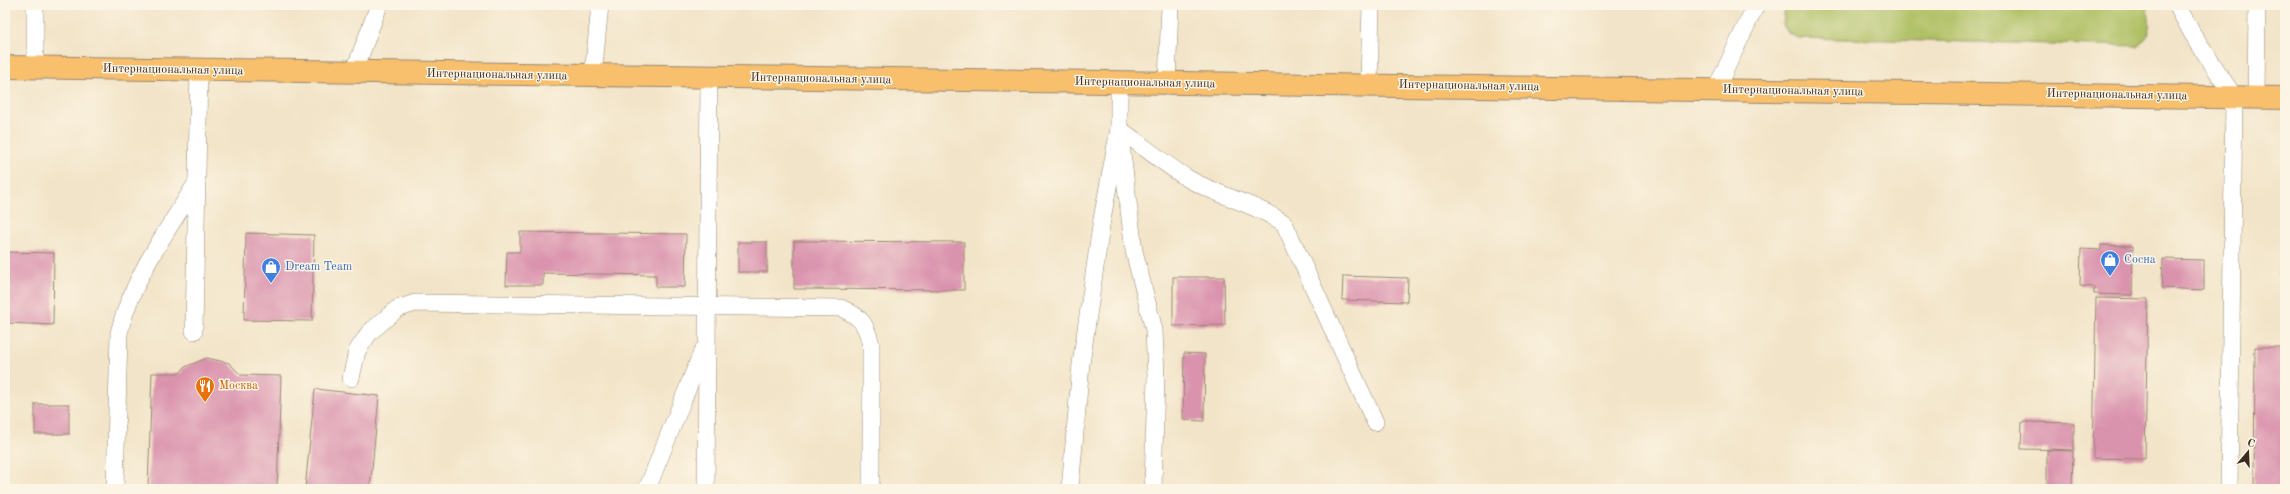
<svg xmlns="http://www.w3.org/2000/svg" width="2290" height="494" viewBox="0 0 2290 494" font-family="'Old Standard TT',serif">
<rect width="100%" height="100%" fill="#fcf5e5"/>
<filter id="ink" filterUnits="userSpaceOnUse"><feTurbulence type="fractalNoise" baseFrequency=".025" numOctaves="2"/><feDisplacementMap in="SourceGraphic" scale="8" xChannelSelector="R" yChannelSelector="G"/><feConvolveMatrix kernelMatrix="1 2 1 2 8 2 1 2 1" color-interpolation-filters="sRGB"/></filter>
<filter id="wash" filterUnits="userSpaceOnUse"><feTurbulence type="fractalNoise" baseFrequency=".012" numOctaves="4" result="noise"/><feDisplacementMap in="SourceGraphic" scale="16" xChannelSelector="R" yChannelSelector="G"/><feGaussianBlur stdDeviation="0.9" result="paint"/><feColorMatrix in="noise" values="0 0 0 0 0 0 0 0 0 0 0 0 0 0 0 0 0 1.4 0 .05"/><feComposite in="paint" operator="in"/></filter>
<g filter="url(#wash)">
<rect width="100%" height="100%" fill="#f2e4c8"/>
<path fill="#afc063" stroke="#757540" d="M 1785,5 L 2146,5 C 2151,20 2152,35 2138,46 L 1799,38 L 1789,34 L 1783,25 Z"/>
<g id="blocks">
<g fill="#da93ad">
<polygon points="520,232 686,234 685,287 656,287 656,275 543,273 543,285 506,285 507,252 520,252"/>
<polygon points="246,233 314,235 312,321 244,320"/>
<polygon points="794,241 964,242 964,290 794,289"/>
<rect x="738" y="242" width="29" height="30"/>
<polygon points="2101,245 2133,246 2132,295 2094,294 2094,287 2080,286 2081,249 2101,250"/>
<polygon points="2283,249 2285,249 2285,279 2282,279"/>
<polygon points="5,252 54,253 53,325 5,323"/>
<polygon points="2163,259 2204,260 2204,290 2162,288"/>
<polygon points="1343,276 1408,278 1407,302 1342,300"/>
<polygon points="1173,277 1224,277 1225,325 1173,326"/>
<polygon points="2096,298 2148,299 2145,459 2093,458"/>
<polygon points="2255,347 2285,347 2285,489 2254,489"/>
<polygon points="1184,353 1205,354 1204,421 1183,420"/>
<polygon points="207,358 229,363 241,375 281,376 277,489 148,489 152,373 180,373 185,367"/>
<polygon points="315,389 379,396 370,489 305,489"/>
<rect x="35" y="404" width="34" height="30"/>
<polygon points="2022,422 2074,423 2074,450 2021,449"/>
<polygon points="2047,450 2073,451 2072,488 2047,487"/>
</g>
</g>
</g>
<g filter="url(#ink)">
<use href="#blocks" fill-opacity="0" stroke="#968773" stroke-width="1"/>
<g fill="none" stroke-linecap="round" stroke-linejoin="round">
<defs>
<g id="lane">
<polyline points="2177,5 2192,33 2234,97 2229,489"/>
<polyline points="35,67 35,5"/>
<polyline points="354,72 379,5"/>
<polyline points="593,76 600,5"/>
<polyline points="1167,83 1170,5"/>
<polyline points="1369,84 1371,5"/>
<polyline points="1716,89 1756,5"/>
<polyline points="2256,98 2257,5"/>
<path d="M 1119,129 C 1142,145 1163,163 1187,178 C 1218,196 1254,203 1284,223 L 1375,422"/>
<polyline points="1121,145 1134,251 1154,330 1156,377 1153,489"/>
<polyline points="194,331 199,70"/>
<path d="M 351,378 L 357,351 L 369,333 L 397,309 L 415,303 L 841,308 C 861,317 866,323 871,345 L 871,489"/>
<path d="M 115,489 L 119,333 C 132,278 168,230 197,182"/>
<polyline points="647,489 703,350"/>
<polyline points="706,489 709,77"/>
<polyline points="1070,489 1081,364 1102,219 1119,129 1119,82"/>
</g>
<polyline id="primary" points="5,67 2285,98"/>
</defs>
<use href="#lane" stroke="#968773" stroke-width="18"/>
<use href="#primary" stroke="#968773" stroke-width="24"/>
<use href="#lane" stroke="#fff" stroke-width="17"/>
<use href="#primary" stroke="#f8bf6c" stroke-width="22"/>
</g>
</g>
<defs>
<symbol id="shop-pin" viewBox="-11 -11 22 30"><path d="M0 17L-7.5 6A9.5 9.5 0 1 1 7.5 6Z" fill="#3f7fe0" stroke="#fcf5e5"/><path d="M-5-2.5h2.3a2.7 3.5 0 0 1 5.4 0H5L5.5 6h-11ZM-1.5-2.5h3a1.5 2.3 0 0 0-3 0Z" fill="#fff"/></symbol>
<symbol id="restaurant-pin" viewBox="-11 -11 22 30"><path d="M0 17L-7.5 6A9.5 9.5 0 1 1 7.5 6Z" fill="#e8710a" stroke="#fcf5e5"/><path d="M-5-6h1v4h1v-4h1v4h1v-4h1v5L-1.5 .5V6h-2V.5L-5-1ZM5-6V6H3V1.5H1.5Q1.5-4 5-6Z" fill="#fff"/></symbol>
</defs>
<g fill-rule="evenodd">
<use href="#shop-pin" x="2099" y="249" width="22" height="30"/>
<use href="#shop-pin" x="260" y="256" width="22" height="30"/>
<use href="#restaurant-pin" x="194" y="375" width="22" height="30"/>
</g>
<g text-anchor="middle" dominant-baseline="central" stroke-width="3" stroke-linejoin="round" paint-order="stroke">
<g font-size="12" fill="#3b2a1e" stroke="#fcf5e5">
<text transform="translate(173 70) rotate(1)">Интернациональная улица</text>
<text transform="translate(497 75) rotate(1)">Интернациональная улица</text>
<text transform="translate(821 79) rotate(1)">Интернациональная улица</text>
<text transform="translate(1145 83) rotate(1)">Интернациональная улица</text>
<text transform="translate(1469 86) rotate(1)">Интернациональная улица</text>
<text transform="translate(1793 91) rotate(1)">Интернациональная улица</text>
<text transform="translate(2117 95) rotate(1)">Интернациональная улица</text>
</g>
<g font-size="12" fill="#366cbe" stroke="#fcf5e5" text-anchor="start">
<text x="2124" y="260">Сосна</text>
<text x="285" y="267">Dream Team</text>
</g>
<g font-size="12" fill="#c56008" stroke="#fcf5e5" text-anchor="start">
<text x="219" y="386">Москва</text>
</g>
</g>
<rect width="2290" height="494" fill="none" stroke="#fcf5e5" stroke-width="20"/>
<g transform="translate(2248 452) rotate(19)" stroke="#fcf5e5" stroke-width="3" paint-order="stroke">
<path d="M0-3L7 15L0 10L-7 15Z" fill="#3b2a1e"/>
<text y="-6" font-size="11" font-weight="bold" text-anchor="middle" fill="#3b2a1e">С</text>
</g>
</svg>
